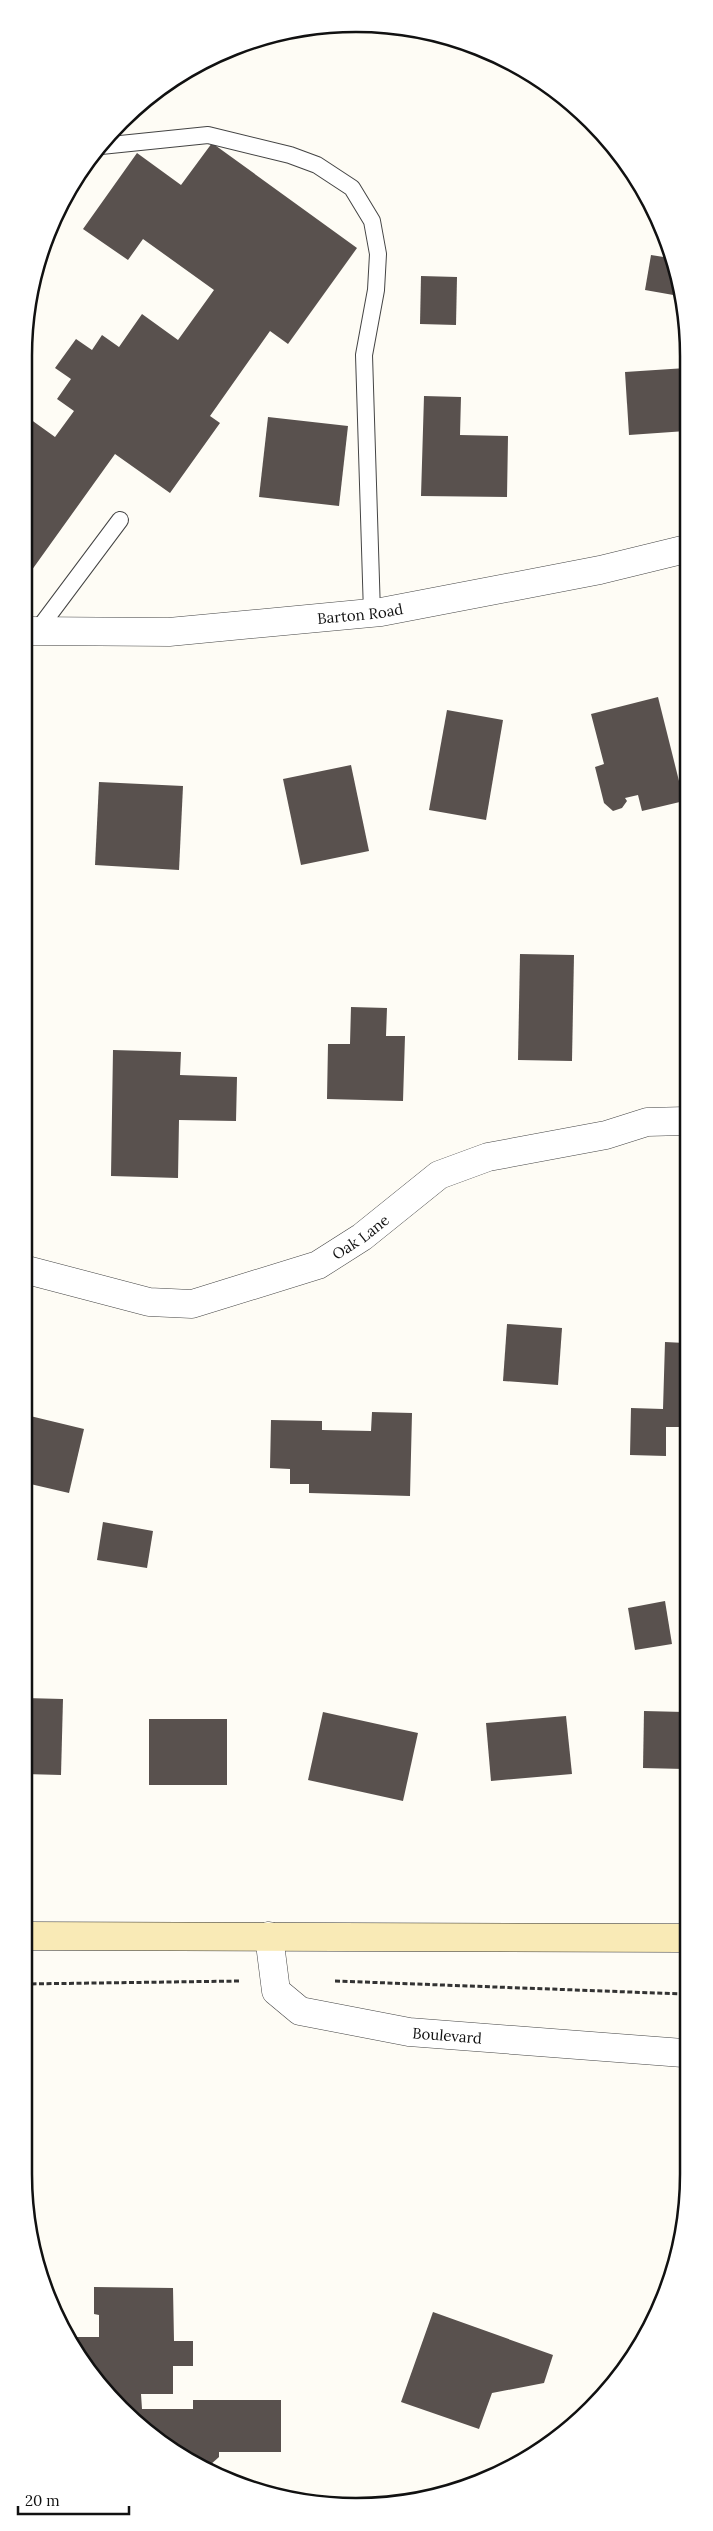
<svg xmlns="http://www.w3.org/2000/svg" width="713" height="2531" viewBox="0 0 713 2531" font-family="Lora,serif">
<rect width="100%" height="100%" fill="#fefcf5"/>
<g fill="#59514e">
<polygon points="212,143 357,248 288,344 270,331 210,416 220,423 170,493 115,454 29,574 30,419 55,437 74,411 57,399 71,379 55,368 76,339 92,350 102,335 119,347 142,314 178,340 214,290 143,239 128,260 83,229 137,153 181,185"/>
<polygon points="651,255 670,258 680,291 679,296 645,290"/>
<polygon points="421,276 457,277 456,325 420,324"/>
<polygon points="686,368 686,431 629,435 625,372"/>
<polygon points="424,396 461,397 460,435 508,436 507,497 421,496"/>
<polygon points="268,417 348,426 339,506 259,497"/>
<polygon points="658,697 684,801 642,811 638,795 625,798 627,801 622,808 613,811 604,803 595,767 604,764 591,714"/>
<polygon points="447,710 503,720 486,820 429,810"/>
<polygon points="351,765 369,851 301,865 283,779"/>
<polygon points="99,782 183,786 179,870 95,865"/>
<polygon points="520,954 574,955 572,1061 518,1060"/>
<polygon points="351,1007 387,1008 386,1036 405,1036 403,1101 327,1099 328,1044 350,1044"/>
<polygon points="113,1050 181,1052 180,1075 237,1077 236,1121 179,1120 178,1178 111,1176"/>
<polygon points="507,1324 562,1328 558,1385 503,1381"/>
<polygon points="665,1342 685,1343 684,1427 666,1427 666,1456 630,1455 631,1408 663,1409"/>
<polygon points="372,1412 412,1413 410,1496 309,1493 309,1484 290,1484 290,1469 270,1468 271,1420 322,1421 322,1430 371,1431"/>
<polygon points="26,1415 84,1429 69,1493 26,1483"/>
<polygon points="103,1522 153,1531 147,1568 97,1560"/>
<polygon points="665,1601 672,1644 635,1650 628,1608"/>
<polygon points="25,1698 63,1699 61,1775 25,1774"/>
<polygon points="644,1711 684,1712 684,1769 643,1768"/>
<polygon points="323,1712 418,1733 403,1801 308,1780"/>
<polygon points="566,1716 572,1774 491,1781 486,1723"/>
<rect x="149" y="1719" width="78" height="66"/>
<polygon points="94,2287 173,2288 174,2341 193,2341 193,2366 173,2366 173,2394 141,2394 142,2409 193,2409 193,2400 281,2400 281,2452 219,2452 219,2457 210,2465 195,2464 154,2439 146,2431 146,2423 143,2428 116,2403 116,2394 106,2394 71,2337 99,2337 99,2315 94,2314"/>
<polygon points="433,2312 553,2355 544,2383 492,2393 479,2429 401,2402"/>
</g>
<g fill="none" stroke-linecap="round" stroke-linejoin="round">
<defs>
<g id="lane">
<polyline points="101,146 208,135 290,155 317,165 352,188 372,221 378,254 376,290 364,355 372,613"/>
<polyline points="37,631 120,520"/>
</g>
<g id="street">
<path id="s1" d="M 29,631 L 169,632 L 381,612 L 600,570 L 686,549"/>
<path id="s2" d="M 27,1270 L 149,1302 L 192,1304 L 318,1265 L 362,1237 L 439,1175 L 488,1157 L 606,1135 L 647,1122 L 685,1121"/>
<path id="s3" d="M 269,1936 L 276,1991 L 300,2011 L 409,2032 L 683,2053"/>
</g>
<polyline id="secondary" points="25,1936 683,1938"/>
</defs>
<use href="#lane" stroke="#444" stroke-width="18"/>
<use href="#street" stroke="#444" stroke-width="29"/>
<use href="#secondary" stroke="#333" stroke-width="29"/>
<g stroke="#333" stroke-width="3" stroke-dasharray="5 2.5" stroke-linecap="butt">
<polyline points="335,1981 683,1994"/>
<polyline points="24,1984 241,1981"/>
</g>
<use href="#lane" stroke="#fff" stroke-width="16"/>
<use href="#street" stroke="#fff" stroke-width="28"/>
<use href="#secondary" stroke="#f9eab6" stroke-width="28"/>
</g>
<g text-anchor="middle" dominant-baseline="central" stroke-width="5" stroke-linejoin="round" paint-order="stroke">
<g font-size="15" fill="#111" stroke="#fff">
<text stroke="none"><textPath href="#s1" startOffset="332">Barton Road</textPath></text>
<text stroke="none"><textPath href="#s2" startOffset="352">Oak Lane</textPath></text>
<text stroke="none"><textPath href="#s3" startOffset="236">Boulevard</textPath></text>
</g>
</g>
<path d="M0 0H713V2531H0ZM356 32H356A324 324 0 0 1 680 356V2174A324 324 0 0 1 356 2498H356A324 324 0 0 1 32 2174V356A324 324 0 0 1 356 32Z" fill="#fff" fill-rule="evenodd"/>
<path fill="none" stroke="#111" stroke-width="2.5" d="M356 32H356A324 324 0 0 1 680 356V2174A324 324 0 0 1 356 2498H356A324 324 0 0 1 32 2174V356A324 324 0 0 1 356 32Z"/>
<path d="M18 2506v8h111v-8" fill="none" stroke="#111111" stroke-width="2.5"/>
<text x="25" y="2506" font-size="15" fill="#111111" stroke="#ffffff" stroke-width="4" paint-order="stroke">20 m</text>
</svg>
